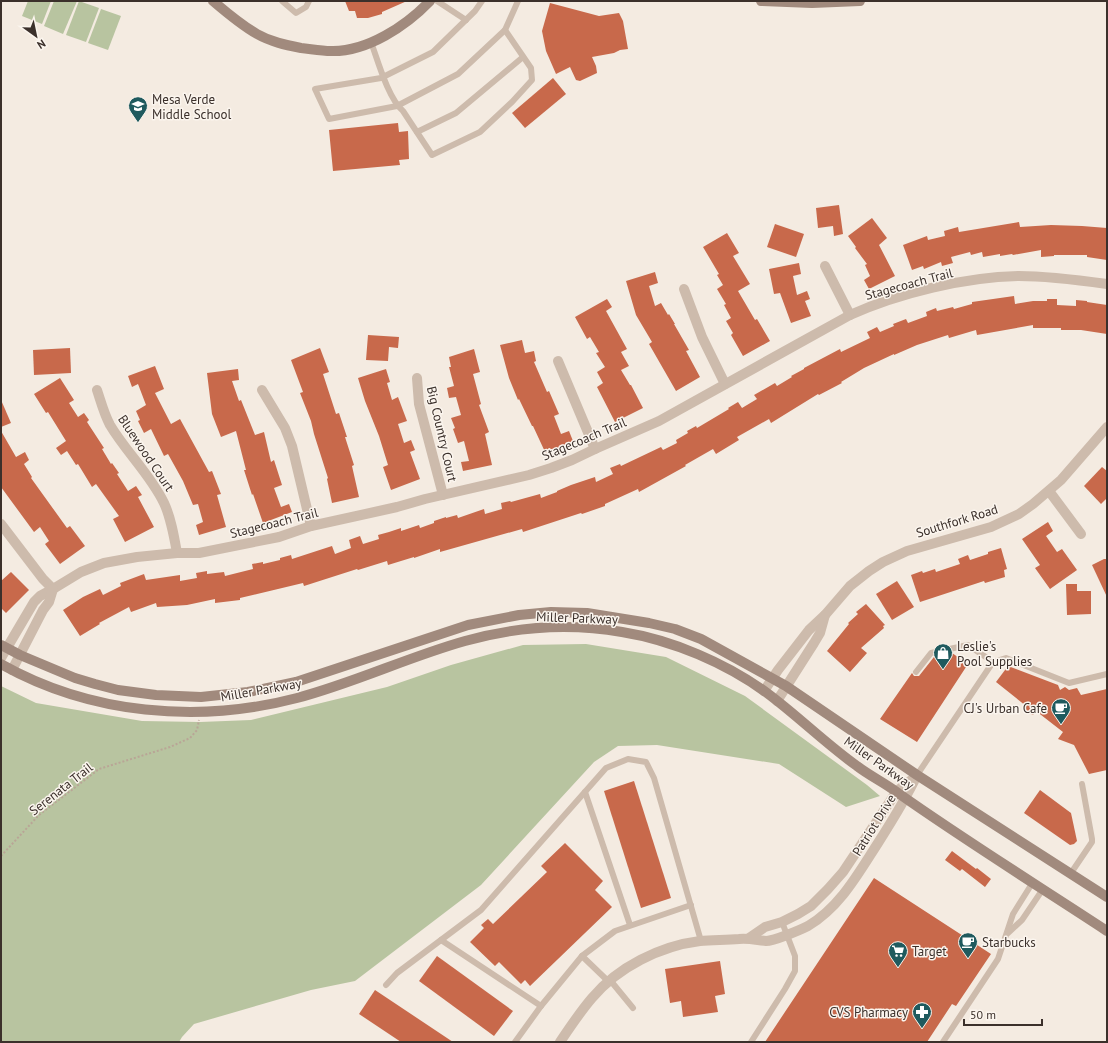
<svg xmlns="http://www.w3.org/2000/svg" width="1108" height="1043" viewBox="0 0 1108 1043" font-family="'PT Sans',sans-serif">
<rect width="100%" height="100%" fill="#f4ebe1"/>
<g fill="#b8c4a0">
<polygon points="28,1 51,1 42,24 22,16"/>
<polygon points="54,1 77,1 63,34 44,26"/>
<polygon points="79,1 99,8 86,42 66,35"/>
<polygon points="101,9 121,16 108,50 88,43"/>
<polygon points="586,644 666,657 745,696 867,785 880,796 846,807 779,764 657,745 618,746 594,762 481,885 355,981 311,990 194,1024 182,1037 179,1042 1,1042 1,686 36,703 142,721 200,722 251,720 387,687 451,665 523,645"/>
</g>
<g fill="#c8694b">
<polygon points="345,1 407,1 382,12 382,14 368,18 357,18 355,11 349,11"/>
<polygon points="550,3 599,16 619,13 623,21 628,49 620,50 614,53 592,57 596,66 597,73 580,81 576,80 570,67 556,74 546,51 542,31"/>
<polygon points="553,78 566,94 525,128 512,113"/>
<polygon points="398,123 399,132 408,131 409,159 399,160 400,165 333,171 329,130"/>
<polygon points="839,205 843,234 834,236 833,226 818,228 816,208"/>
<polygon points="872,218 887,238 879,245 895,276 869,289 864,280 870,276 865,265 867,264 855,248 856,247 848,236"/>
<polygon points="1019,222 1020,227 1051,225 1082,226 1107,228 1107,260 1087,257 1087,255 1054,255 1054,256 1041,257 1041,250 1013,255 1012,254 1000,256 1000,254 983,257 982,252 971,255 970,252 951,257 953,263 942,266 941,262 924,269 923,266 912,270 903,245 927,236 928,240 945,236 944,231 958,227 959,232"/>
<polygon points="775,224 804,234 796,257 767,247"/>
<polygon points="727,233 739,253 733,256 750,284 738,291 755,320 757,319 770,341 743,356 731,335 733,333 726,321 731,318 724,305 726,304 717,289 723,285 717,275 719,274 703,247"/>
<polygon points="799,263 801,274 793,276 797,295 807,291 810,299 805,301 811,316 791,323 780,293 774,294 769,269"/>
<polygon points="655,272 658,283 649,286 655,306 661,303 668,315 669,314 675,324 674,324 689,350 686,351 700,377 676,391 649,344 652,342 636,315 626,281"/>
<polygon points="1014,296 1015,304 1033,301 1047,301 1047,299 1057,299 1057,305 1076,306 1076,300 1087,301 1087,302 1107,305 1107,334 1081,330 1061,330 1061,328 1033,328 1033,325 977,335 976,330 949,338 948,335 917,345 894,355 894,354 864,368 841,382 842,383 819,395 818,394 771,423 769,419 737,437 739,440 716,454 713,449 685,465 686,466 639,492 638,489 605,504 605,506 582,514 581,513 523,532 522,529 440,552 440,549 414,558 414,557 388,565 387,561 358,570 357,569 304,586 303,583 240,598 240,600 215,603 215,599 187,605 157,607 156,603 131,612 129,607 99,623 100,624 80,636 63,610 83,597 100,589 103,595 121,586 120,583 144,574 146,580 180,575 180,581 197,578 196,573 207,571 207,574 224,572 225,576 253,569 252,564 263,562 263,564 280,560 280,558 291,555 292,559 332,546 335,554 351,548 349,540 360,536 363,544 379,539 378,535 389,532 401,528 401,531 419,525 420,528 434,523 434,521 446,517 446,518 457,515 458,518 484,509 485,514 502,509 501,503 510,501 511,502 540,494 541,498 557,492 557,491 571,485 595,477 596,482 613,474 610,468 620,464 621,466 661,447 663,450 677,443 676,440 688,433 687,431 696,426 697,428 729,409 728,408 738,402 742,408 757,399 754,395 775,383 777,386 792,377 791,376 804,369 804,368 840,349 841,352 870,338 867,332 877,327 880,332 894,326 893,324 906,319 908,323 927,316 926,312 936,308 937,311 953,307 954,309 972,304 972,302"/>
<polygon points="607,299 612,307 606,311 627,349 621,352 629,366 621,370 630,385 631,385 643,408 615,422 597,387 603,383 597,372 605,367 596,353 599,352 590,337 587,339 575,317"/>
<polygon points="368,335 399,337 398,348 389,347 388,361 366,360"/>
<polygon points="522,340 525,353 534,351 536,361 534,362 547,392 549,391 559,414 554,416 561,434 569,431 573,441 546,454 533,426 532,426 519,399 518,400 509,378 500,345"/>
<polygon points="70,348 71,373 34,375 33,350"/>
<polygon points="320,348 329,372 323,374 336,414 339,413 347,437 345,437 354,465 352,466 359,497 332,503 327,479 328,478 314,434 311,421 300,393 303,392 291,360"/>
<polygon points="474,349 480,372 473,374 481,404 479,405 489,432 485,434 492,465 463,471 461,462 469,461 464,441 458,443 453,429 455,428 451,418 461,415 456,397 449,398 447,388 454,386 449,367 451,367 449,357"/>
<polygon points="155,366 164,389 155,393 171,424 180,419 209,472 212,471 221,494 217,495 226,527 199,535 196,525 203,522 198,504 193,505 183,481 168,454 164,456 151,429 144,433 138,421 140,420 136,411 146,405 138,384 132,387 128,376"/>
<polygon points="238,369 239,380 232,381 239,401 241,400 255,435 264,432 271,462 274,460 282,485 274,488 281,507 289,504 292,512 263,523 253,494 252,495 244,470 246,470 236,431 221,437 212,414 207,373"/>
<polygon points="386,369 390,382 387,383 392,400 398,397 407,421 398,424 404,443 411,440 415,450 410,452 420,479 391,490 383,467 388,465 379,436 365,401 358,378"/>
<polygon points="60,378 74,400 69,403 78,417 84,413 89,420 87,422 104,448 102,449 111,464 112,463 119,473 117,474 128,491 136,486 142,495 138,497 154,527 125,542 113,519 119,516 96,484 92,487 78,464 76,465 67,451 61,455 56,448 66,441 48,412 46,413 34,394"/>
<polygon points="1,400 11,423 1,427"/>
<polygon points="1,431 16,457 25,452 29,460 24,464 32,477 31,478 67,528 70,526 85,546 60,564 45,544 49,541 40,527 34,532 1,487"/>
<polygon points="1102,467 1107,471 1107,498 1101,504 1084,486"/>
<polygon points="1048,522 1053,531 1046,536 1057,552 1062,549 1077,570 1050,589 1035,568 1040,565 1022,539"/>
<polygon points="1001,548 1007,569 1004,570 1005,577 985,583 984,581 920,602 911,575 922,571 923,573 935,569 936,572 960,564 958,559 968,555 970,560 988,554 988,552"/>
<polygon points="1104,559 1107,559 1107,597 1092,565"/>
<polygon points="11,572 29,590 6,613 1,608 1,581"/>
<polygon points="897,581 914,607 892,620 876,594"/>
<polygon points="1066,584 1077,584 1077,591 1091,591 1091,614 1067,615"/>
<polygon points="866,604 885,625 883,626 884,628 861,648 867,653 850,672 827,651 849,624 848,623 858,614 856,612"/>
<polygon points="952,653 968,664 917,742 880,719 912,673 914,676 919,676 934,657"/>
<polygon points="1008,666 1058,685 1060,690 1065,687 1069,690 1077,688 1081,695 1107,689 1107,770 1089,774 1074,745 1058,739 1063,732 1036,711 1033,715 1029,713 1024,709 1026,706 996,682"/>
<polygon points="634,781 671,898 641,908 604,791"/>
<polygon points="1040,790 1071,813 1077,841 1074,844 1070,845 1024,813"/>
<polygon points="565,843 603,881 595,890 612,907 530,986 525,980 521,984 499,962 495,966 470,942 484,928 481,925 488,919 493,924 547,872 541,866"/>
<polygon points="952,851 976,869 977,868 991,879 985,887 962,869 960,871 945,860"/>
<polygon points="874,878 991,954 956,1006 952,1004 927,1042 765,1042"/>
<polygon points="437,956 513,1011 494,1036 419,981"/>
<polygon points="720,961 725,994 715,996 718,1012 683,1017 681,1001 670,1003 665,969"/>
<polygon points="375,990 453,1042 401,1042 359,1014"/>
</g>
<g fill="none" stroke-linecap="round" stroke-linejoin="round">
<polyline stroke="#b9a596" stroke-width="2" stroke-dasharray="2 2" stroke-linecap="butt" points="1,856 39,815 99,769 170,747 190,738 197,730 199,720"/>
<g stroke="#cdbbac" stroke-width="6">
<polyline points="282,1 296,13 306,7 309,1"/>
<polyline points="437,1 466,20"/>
<polyline points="482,1 475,11 433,52 381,78 315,89 329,119 397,106 458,74 505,30 518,1"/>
<path d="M 371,42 C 378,61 388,98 403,111 L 432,155 L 480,132 L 512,102 L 532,80 L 531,68 L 505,30"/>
<polyline points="417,132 456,113 523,57"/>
<polyline points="916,672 931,653 968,645 993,662 1006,658 1069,683 1107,674"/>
<polyline points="917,775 993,662"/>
<polyline points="585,792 630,925"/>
<polyline points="1071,873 1092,842 1092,839 1082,784"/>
<polyline points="1008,933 1022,920 1043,889"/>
<polyline points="441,940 541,1006 582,956 609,982"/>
<polyline points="582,956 615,931 691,905"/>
<polyline points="610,980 633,1008"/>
<polyline points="386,985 397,973 481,910 606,768 628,759 646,762 654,778 701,941"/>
<polyline points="515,1042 541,1006"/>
<polyline points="751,1042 785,989 795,971 795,956 782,922"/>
<polyline points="943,1042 998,959 1013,914 1033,882"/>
</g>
<g stroke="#cdbbac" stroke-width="10">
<polyline points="825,266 850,315"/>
<polyline points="684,289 702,337 725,384"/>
<polyline points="558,361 595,449"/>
<polyline points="417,378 419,404 443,495"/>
<path d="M 97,390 C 101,402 104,414 110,425 C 126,452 150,474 164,503 C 171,518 174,536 177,553"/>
<polyline points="262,390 285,428 292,446 311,526"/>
<polyline points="1049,491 1081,534"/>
<polyline points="1,524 43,579 53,589"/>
<path d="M 1,658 L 34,602 L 40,596 L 53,589 L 81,572 L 104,563 L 137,557 L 177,553 L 199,553 L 279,537 L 311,526 L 397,507 L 425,499 L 529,475 L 551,468 L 572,460 L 595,449 L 659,421 L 850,315 C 899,293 965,277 1019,276 C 1048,276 1078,280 1107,284"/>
<polyline points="12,670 43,610 49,602 53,589"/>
<polyline points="764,691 778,670 809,630 825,615 850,586 869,571 883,562 907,551 991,527 1019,514 1033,504 1061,480 1107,427"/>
<polyline points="777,701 814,643 820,633 825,615"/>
<polyline points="749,938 765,927 782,922 798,914 811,906 828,889 843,872 897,791 914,778"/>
<path d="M 560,1042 C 570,1027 580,1012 592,998 C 618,967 660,946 700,941 C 713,940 726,940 739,939 C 748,938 756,940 766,941 C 774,941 800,930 808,926 C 840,907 858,874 878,843 C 892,821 906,799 917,775"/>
</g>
<g stroke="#a18a7d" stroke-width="10">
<path d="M 213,1 C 227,13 241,25 257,34 C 271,42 286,45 301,48 C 311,49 321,51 331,51 C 367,52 406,26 430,1"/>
<polyline points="761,1 812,3 860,1"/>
<polyline points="1,645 20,655 75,678 95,684 118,690 156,695 201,697 248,692 296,682 468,625 519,615 551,612 587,613 649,623 675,629 701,639 786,686 917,775 1107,897"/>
<path d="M 1,664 C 90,714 198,724 297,698 C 354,683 408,657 465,641 C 515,627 570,623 622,632 C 672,640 726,663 767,693 C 798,716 826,744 857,766 C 870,776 885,783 898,793 C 966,841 1037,885 1107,931"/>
</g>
</g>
<defs>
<symbol id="school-pin" viewBox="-11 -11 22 30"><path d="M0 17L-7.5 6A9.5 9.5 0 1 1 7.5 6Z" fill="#1f5a5e" stroke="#fbf5ee"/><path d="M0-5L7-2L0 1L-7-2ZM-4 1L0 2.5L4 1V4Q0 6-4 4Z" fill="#fff"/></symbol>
<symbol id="shop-pin" viewBox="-11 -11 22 30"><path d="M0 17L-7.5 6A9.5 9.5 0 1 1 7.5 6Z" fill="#1f5a5e" stroke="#fbf5ee"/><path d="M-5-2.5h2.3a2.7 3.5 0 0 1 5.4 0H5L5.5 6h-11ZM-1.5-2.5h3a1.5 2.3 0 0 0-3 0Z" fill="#fff"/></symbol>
<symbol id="cafe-pin" viewBox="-11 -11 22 30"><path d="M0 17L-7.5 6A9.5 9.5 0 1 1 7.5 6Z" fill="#1f5a5e" stroke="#fbf5ee"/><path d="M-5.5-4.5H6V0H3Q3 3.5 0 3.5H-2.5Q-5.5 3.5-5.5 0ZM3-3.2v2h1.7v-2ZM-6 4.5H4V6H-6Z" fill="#fff"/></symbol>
<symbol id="supermarket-pin" viewBox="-11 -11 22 30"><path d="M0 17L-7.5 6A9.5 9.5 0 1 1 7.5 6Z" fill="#1f5a5e" stroke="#fbf5ee"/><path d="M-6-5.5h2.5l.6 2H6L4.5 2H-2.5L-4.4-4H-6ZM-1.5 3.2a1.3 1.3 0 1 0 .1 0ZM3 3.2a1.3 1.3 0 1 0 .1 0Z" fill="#fff"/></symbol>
<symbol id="pharmacy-pin" viewBox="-11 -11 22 30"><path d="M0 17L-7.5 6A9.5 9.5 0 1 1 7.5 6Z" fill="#1f5a5e" stroke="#fbf5ee"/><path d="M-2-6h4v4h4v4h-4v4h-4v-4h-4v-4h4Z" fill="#fff"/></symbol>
</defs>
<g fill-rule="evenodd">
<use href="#school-pin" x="127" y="95" width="22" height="30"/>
<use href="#shop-pin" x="932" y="642" width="22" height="30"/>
<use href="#cafe-pin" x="1050" y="697" width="22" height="30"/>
<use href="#cafe-pin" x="957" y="931" width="22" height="30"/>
<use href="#supermarket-pin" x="887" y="940" width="22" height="30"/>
<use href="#pharmacy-pin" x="911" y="1001" width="22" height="30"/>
</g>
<g text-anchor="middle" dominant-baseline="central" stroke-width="3" stroke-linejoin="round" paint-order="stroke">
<g font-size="13" fill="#3b302b" stroke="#fbf5ee" text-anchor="start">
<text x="152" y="99">Mesa Verde<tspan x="152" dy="15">Middle School</tspan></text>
<text x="957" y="646">Leslie's<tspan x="957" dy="15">Pool Supplies</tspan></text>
<text x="1047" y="708" text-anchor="end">CJ's Urban Cafe</text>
<text x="982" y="942">Starbucks</text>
<text x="912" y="951">Target</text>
<text x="908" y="1012" text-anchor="end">CVS Pharmacy</text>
</g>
<g font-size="13" fill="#3b302b" stroke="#fbf5ee">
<text transform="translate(909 284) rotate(-15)">Stagecoach Trail</text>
<text transform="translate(442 434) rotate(77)">Big Country Court</text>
<text transform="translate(584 439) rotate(-23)">Stagecoach Trail</text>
<text transform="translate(146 453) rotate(56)">Bluewood Court</text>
<text transform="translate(957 521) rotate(-17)">Southfork Road</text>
<text transform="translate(274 523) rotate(-14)">Stagecoach Trail</text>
<text transform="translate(577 618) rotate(2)">Miller Parkway</text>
<text transform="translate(261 690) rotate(-10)">Miller Parkway</text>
<text transform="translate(879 763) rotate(35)">Miller Parkway</text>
<text transform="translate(61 789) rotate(-38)">Serenata Trail</text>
<text transform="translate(874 825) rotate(-58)">Patriot Drive</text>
</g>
</g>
<rect width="1108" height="1043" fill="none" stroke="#3b302b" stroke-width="4"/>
<g transform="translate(36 36) rotate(147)" stroke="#fbf5ee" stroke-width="3" paint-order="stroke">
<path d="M0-3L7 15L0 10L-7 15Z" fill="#3b302b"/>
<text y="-6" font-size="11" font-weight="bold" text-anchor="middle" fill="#3b302b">N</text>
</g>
<path d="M964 1019v6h78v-6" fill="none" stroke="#3b302b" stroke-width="2"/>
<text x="970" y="1019" font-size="12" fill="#3b302b" stroke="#fbf5ee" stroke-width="3" paint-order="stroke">50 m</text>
</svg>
